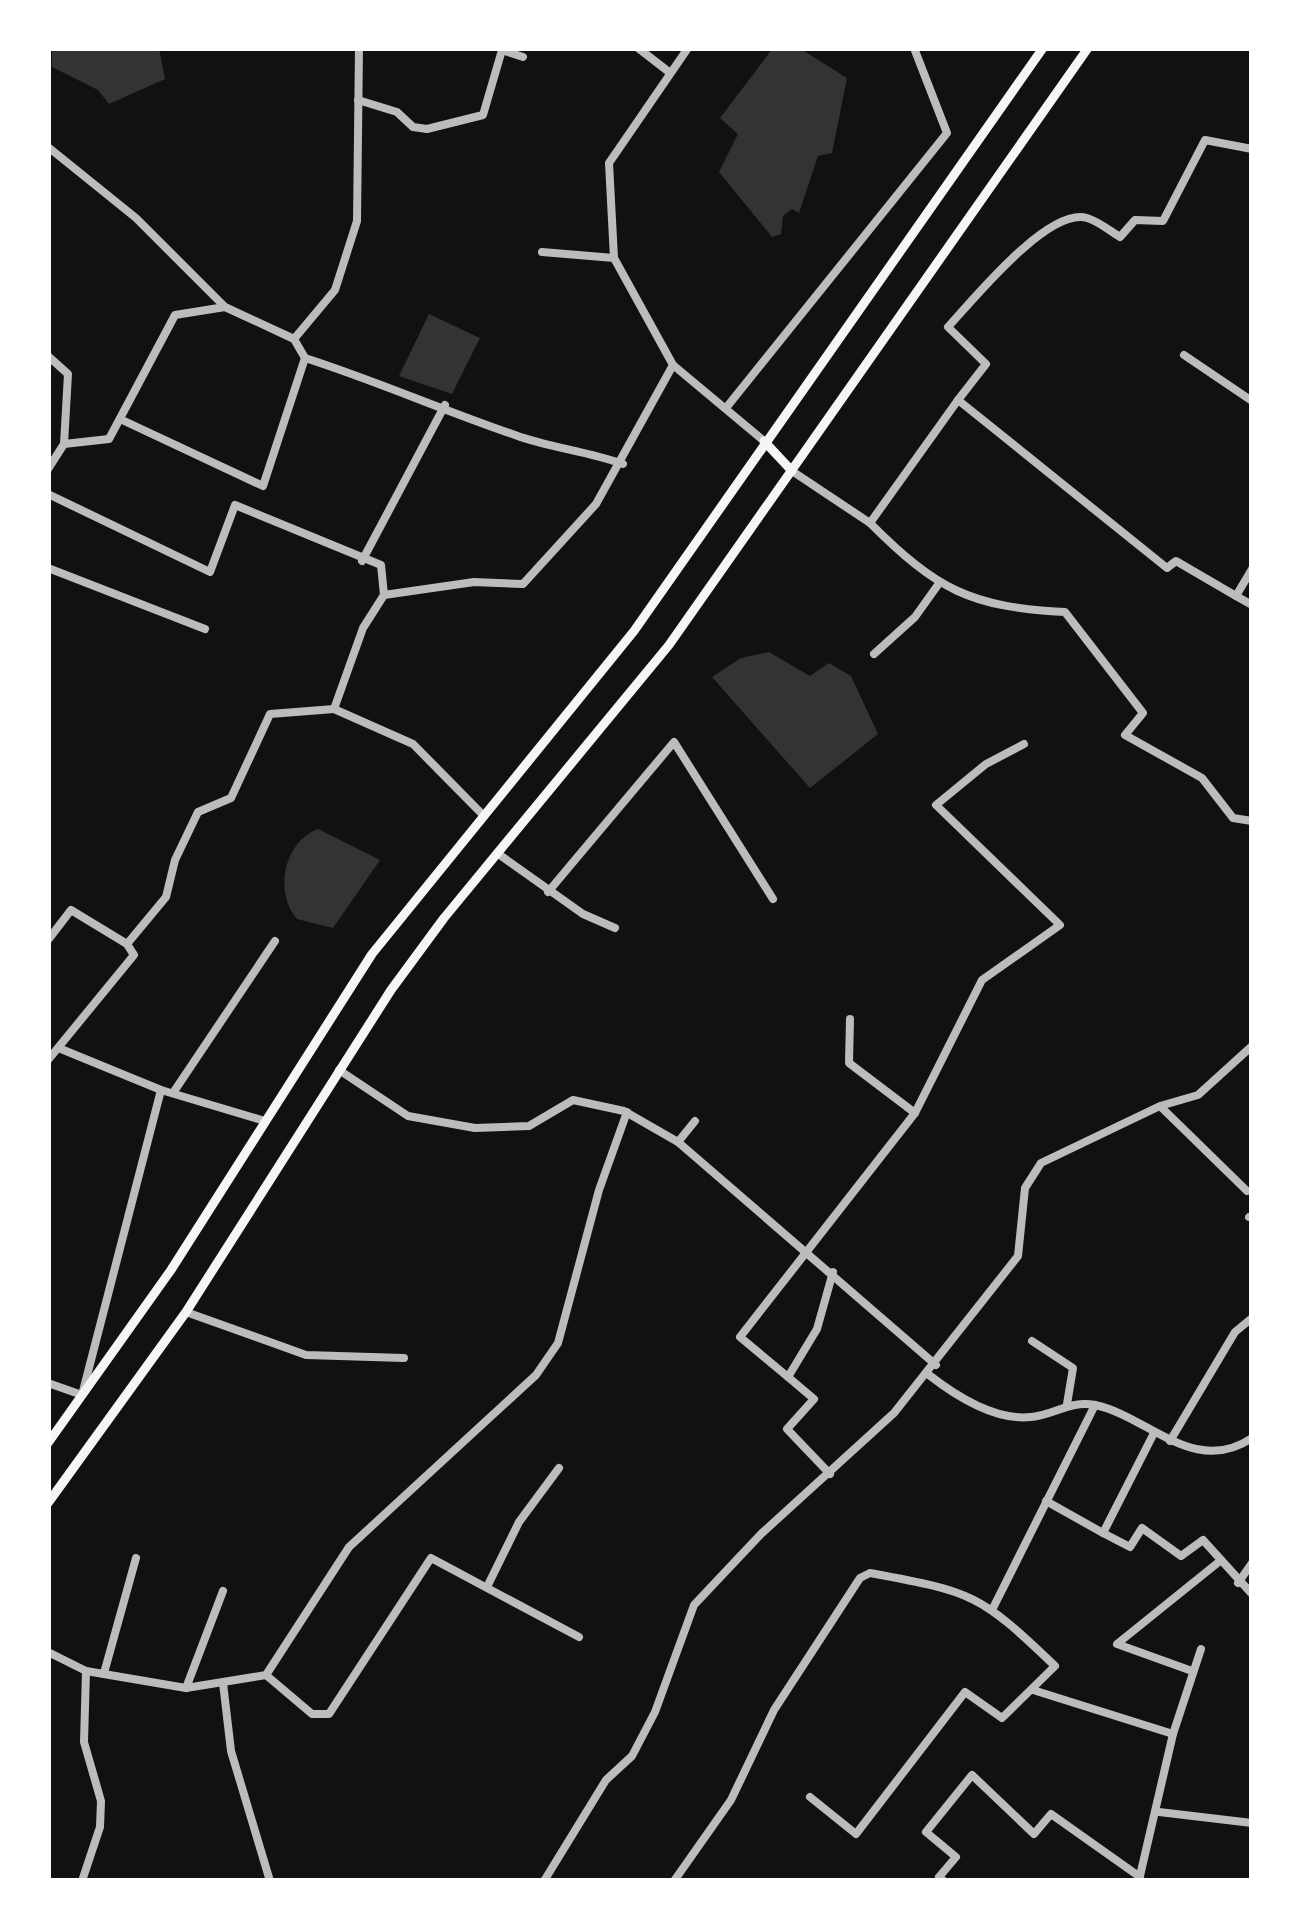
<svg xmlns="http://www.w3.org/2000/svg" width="1300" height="1929" viewBox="0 0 1300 1929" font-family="'DM Sans',sans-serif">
<rect width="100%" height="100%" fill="#111"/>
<g fill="#333">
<polygon points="52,48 159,48 165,79 109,104 98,90 52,67"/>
<polygon points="773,48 799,48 847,78 832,153 818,156 799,213 792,209 783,216 781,234 772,237 719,172 738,134 720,118"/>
<polygon points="429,314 480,338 452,394 399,376"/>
<polygon points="769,652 810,676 829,663 851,676 878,734 810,788 712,677 741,658"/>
<path d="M 318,829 L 380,860 L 333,928 L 297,919 C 274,893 283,842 318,829 Z"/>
</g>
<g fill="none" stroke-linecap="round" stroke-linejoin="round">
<g stroke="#bcbcbc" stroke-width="8">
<polyline points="638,48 669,72"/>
<polyline points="358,100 397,112 413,127 427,129 483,115 502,50 523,57"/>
<polyline points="48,147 136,218 224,306"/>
<polyline points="542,252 614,258"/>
<polyline points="294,339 335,290 357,221 359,48"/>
<polyline points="1184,355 1252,401"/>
<polyline points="48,356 68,374 64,444 48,469"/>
<polyline points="673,365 764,441"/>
<path d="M 958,400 L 986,364 L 948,327 C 973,300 1048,207 1087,218 C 1098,221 1110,231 1120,237 L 1135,220 L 1163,221 L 1205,140 L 1252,149"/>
<polyline points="726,408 947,133 914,48"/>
<polyline points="120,419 263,486 305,358"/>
<path d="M 64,444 L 109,439 L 175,315 L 225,307 L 294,339 L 305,358 C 377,381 444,411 515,435 C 550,448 587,451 623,464"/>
<polyline points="792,471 870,523"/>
<polyline points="48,494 210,572 235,505 381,565 384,595"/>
<polyline points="362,561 445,405"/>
<polyline points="48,568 205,629"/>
<polyline points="1252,569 1236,596 1252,605"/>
<path d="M 1236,596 L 1176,561 L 1167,568 L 958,400 L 870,523 C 937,590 970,607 1065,612 L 1143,713 L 1125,735 L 1202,778 L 1233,818 L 1252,821"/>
<polyline points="874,654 915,617 940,582"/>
<polyline points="334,709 413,744 484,816"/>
<polyline points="497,853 583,914 615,928"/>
<polyline points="548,892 674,742 773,899"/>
<polyline points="48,940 71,910 127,944 166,897 175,860 198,812 231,798 270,714 334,709 363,628 384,595 474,582 523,584 596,504 673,365 614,258 609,163 688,48"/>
<polyline points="850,1019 849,1063 915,1113"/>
<polyline points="61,1049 161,1090 265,1121"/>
<polyline points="48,1060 134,955 127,944"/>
<polyline points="339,1070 408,1116 475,1128 529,1126 573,1100 624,1111 678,1142"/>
<polyline points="175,1090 275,941"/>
<polyline points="1161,1107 1247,1191"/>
<polyline points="695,1121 678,1142 936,1365"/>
<polyline points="1249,1217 1252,1218"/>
<polyline points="186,1312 306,1355 404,1358"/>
<polyline points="1032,1341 1073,1368 1067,1404"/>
<path d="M 929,1375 C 956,1396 995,1421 1031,1417 C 1055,1415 1070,1400 1095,1405 C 1148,1416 1194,1477 1252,1438"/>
<polyline points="788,1377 740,1337 915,1113 982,980 1060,925 936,805 986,764 1024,744"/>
<polyline points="48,1383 82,1395 161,1090"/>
<polyline points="1170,1441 1235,1332 1252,1318"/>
<polyline points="830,1474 787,1429 814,1399 788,1377 817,1329 833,1272"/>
<polyline points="1046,1501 1103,1533 1153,1435"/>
<polyline points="1103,1533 1130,1547 1142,1528 1181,1556 1203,1540 1252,1594"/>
<polyline points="1238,1583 1252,1563"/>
<polyline points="487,1587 519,1522 559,1468"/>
<polyline points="993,1608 1095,1405"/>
<polyline points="48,1652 86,1671 186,1688 266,1675 349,1547 536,1375 558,1343 599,1190 627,1112"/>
<polyline points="1192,1671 1117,1644 1220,1561"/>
<polyline points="104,1673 136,1558"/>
<polyline points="266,1675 312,1714 329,1714 431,1558 579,1637"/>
<polyline points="223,1683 231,1751 270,1881"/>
<polyline points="186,1688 223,1591"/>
<polyline points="1033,1690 1173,1734"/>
<polyline points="1159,1812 1252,1823"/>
<polyline points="1139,1880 1173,1734 1201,1649"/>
<polyline points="82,1881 100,1827 101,1801 84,1742 86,1671"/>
<polyline points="544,1881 606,1780 632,1756 655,1712 694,1605 761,1534 894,1413 1018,1256 1025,1188 1041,1163 1160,1106 1198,1095 1252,1046"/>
<path d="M 674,1881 L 731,1800 L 774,1710 L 860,1578 L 870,1573 C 972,1592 979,1593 1055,1666 L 1002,1718 L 965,1692 L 856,1834 L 810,1797"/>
<polyline points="944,1881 939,1877 956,1857 926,1832 972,1775 1034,1834 1051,1814 1140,1877"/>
</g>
<g stroke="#f5f5f5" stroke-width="9">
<polyline points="764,441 792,471"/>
<polyline points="48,1443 171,1270 372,954 634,631 1043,48"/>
<polyline points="48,1503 186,1312 391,990 444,918 669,645 1088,48"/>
</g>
</g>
<rect width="1300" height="1929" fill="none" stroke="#ffffff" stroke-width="102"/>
</svg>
